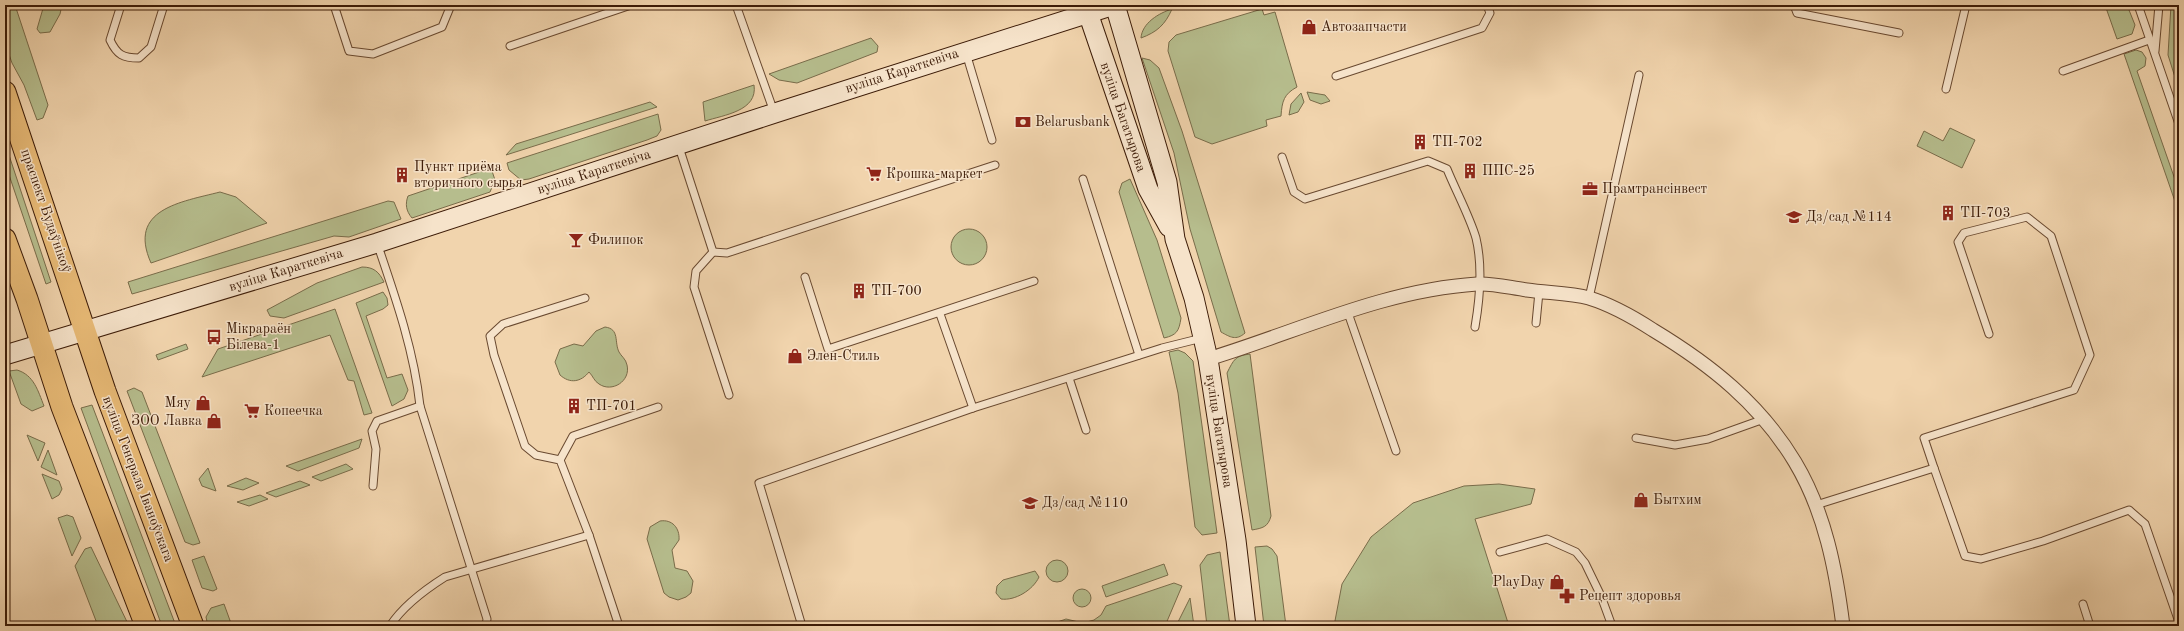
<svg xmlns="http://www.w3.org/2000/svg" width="2184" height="631" viewBox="0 0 2184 631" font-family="'Old Standard TT',serif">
<rect width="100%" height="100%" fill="#f1d4ad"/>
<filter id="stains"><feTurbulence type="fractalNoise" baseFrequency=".005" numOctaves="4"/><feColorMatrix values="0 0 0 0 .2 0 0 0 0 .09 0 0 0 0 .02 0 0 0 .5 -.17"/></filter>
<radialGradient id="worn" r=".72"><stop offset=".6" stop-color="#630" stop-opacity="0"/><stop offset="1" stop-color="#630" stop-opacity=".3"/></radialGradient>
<g fill="#b6bd8d" stroke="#796c4a">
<polygon points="5,5 15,5 48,105 43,118 37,120 24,85 12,63 5,43"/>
<polygon points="44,5 62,5 60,14 50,32 40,33 37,29"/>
<polygon points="2105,5 2127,5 2135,25 2132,34 2117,39"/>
<polygon points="2171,5 2179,5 2179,90 2168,55"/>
<path d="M 1172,9 C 1165,25 1157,32 1141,38 C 1142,23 1159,13 1172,9 Z"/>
<path d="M 1262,9 L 1264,15 L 1275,12 L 1297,87 C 1284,94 1282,101 1281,116 L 1266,120 L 1267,126 L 1212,144 L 1195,137 L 1168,51 L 1169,42 L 1176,35 Z"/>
<polygon points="871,38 878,46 877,52 797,83 779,80 769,74"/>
<polygon points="2136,50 2142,52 2146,58 2145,66 2137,71 2179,191 2179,213 2124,54"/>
<path d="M 1142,58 L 1150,60 L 1159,68 L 1182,131 L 1245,333 C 1236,341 1230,337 1221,332 L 1190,229 L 1174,153 Z"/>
<path d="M 754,85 C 758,111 724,115 705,121 L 703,102 Z"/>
<polygon points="1307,92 1325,95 1330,101 1321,104 1310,100"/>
<polygon points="1301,93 1304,102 1298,112 1289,115 1291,104"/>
<polygon points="650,102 657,107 506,155 516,144"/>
<polygon points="658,114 661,130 657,136 647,140 529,179 521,180 509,170 507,163"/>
<polygon points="1950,128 1975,140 1962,168 1917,146 1924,131 1943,141"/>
<polygon points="5,143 51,282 46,284 5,163"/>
<path d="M 491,168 L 495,180 L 490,192 L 412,218 C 406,211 405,204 408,196 Z"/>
<path d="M 1130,179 L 1157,240 L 1181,318 C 1179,331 1177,335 1164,338 L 1119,192 L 1122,183 Z"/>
<path d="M 220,192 L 236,197 L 267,223 L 151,263 C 127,209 181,202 220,192 Z"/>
<polygon points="388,201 394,202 401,219 349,237 334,236 132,294 128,282"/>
<circle cx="969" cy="247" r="18"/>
<path d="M 362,267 C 374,267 379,272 384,282 L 284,318 L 270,316 L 267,310 L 317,283 Z"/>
<polygon points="383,292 387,298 388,305 383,309 366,316 387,378 402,374 408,390 404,399 392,406 356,303"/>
<polygon points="335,309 372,413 364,415 354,381 348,380 330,335 202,377 218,349"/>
<path d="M 605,327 C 620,329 614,342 619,352 C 621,356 626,359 627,365 C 631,381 612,393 599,384 C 594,381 593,376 589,372 C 581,382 570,384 560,375 L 555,362 L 560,349 L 574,344 L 583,346 L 596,331 Z"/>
<polygon points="186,344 188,349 158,360 156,355"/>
<polygon points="1178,350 1185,353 1193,361 1217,533 1202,535 1195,527 1178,393 1169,352"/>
<path d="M 1250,354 L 1271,516 C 1268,527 1263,528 1252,530 L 1227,373 C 1234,359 1235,356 1250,354 Z"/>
<path d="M 17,370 C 34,375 38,391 44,406 L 32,411 L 21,404 L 9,371 Z"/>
<polygon points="134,388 142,392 200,543 193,545 185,542 127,391"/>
<polygon points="92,405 176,626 162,626 81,408"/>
<polygon points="27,435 45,443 38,461"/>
<polygon points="362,439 359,448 298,471 286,466"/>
<polygon points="48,450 57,475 41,467"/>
<polygon points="346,464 353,469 321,481 312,477"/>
<polygon points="208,468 216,491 202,486 199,479"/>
<polygon points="42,474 59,481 62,489 59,495 52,499"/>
<polygon points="246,478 259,483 243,490 227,486"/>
<polygon points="300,481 310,485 276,497 266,493"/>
<polygon points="1499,484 1535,489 1531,504 1475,519 1509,626 1334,626 1342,584 1371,537 1413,503 1464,486"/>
<polygon points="260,495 268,499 249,506 237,502"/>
<polygon points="67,515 73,517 81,538 72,556 58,518"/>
<path d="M 660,521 C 672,519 680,528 679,540 L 672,550 L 675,568 L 687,571 L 693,581 L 691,593 L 686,597 L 678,600 L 669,597 L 664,593 L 647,539 L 650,527 Z"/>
<polygon points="1267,546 1272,549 1277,556 1286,626 1264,626 1255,547"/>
<polygon points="91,547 129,626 98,626 75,566 85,549"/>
<polygon points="1220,552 1230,626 1207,626 1200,565 1207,555"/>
<polygon points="204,556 217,589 213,591 202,588 192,560"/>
<circle cx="1057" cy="571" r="11"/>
<polygon points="1164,564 1168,575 1106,597 1102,586"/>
<path d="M 1035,571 L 1039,577 C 1033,590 1015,601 1001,599 L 996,593 L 997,586 L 1003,580 Z"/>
<polygon points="1174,583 1182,586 1165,626 1046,626 1066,619 1083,623 1094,620 1101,615 1106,606"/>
<circle cx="1082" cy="598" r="9"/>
<polygon points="1190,598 1194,626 1176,626"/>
<polygon points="224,604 232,626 208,626 206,617 211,608"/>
</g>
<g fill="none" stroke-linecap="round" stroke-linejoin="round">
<defs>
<g id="lane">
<path d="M 121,5 L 110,40 C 117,55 123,58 139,58 L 151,47 L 164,5"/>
<polyline points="334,5 349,51 373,54 442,27 451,5"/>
<polyline points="736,5 774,112"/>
<polyline points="1794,5 1797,13 1899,33"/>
<polyline points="2138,5 2179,124"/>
<polyline points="510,46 631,5"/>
<polyline points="2155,51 2159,5"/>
<polyline points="966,53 992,140"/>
<polyline points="2063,71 2149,40"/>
<polyline points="1336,76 1482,28 1490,13 1487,5"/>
<polyline points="1946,89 1966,5"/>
<polyline points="678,144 713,252"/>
<path d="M 1282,157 L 1294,192 L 1305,199 L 1428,161 L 1447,169 C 1455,189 1470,217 1476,238 C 1483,267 1480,298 1475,327"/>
<polyline points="1083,179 1139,355"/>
<path d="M 377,243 C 395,296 414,350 420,406 L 487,619 L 486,626"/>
<polyline points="713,252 727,253 995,165"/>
<polyline points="713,252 696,271 694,287 729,395"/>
<polyline points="805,277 828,349 1034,281"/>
<polyline points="585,298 503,324 490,336 494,355 525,446 536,455 560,460 589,535"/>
<polyline points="1589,298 1639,75"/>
<polyline points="1347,310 1396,451"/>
<polyline points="940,314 973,408"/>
<polyline points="1536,323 1539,292"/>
<polyline points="1069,378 1086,430"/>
<polyline points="1636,438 1675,445 1708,439 1764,419"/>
<polyline points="560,460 573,436 658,407"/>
<polyline points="1934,468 1965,556 1981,559 2043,541 2129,510 2145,524 2179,622"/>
<polyline points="373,486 376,449 372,431 377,421 420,406"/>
<polyline points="1816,505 1934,468 1924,438 2074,390 2090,355 2051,236 2027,217 1964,233 1958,242 1989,334"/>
<polyline points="1500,552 1547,539 1576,552 1585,563 1601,596 1612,626"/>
<polyline points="2083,604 2090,626"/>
<path d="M 390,626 C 403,606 426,589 445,577 L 589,535 L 619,626"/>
<polyline points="802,626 759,483 973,408 1162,348 1202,338"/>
</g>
<path id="street" d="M 1208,359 C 1297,332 1383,290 1477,284 C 1493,283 1511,288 1527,290 C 1547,293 1570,293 1589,298 C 1612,305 1633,317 1653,330 C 1711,365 1760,404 1795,462 C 1825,512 1836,570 1843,626"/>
<g id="secondary">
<polyline points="1115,5 1167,182 1175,239 1194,298 1208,359 1236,540 1246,626"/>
<polyline points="1088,13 1148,189 1169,227"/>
<polyline points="5,355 377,243 775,113 1114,5"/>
</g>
<g id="primary">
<polyline points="5,92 105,391 193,626"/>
<polyline points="5,239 27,299 62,407 146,626"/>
</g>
</defs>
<use href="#lane" stroke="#694930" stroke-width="9"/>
<use href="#street" stroke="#694930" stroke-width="15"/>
<use href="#secondary" stroke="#3c1b07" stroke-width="21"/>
<use href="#primary" stroke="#3c1b07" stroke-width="23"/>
<use href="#lane" stroke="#f6e3ca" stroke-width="7"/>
<use href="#street" stroke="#f6e3ca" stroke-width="13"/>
<use href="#secondary" stroke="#f6e3ca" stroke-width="19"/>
<use href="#primary" stroke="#e8ba76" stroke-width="21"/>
</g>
<defs>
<symbol id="shop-bare" viewBox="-9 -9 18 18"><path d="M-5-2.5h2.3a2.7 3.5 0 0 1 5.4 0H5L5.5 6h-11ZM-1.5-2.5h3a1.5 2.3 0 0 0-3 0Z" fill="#8f2418" stroke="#f6e3ca" stroke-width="2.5" paint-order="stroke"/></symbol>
<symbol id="bank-bare" viewBox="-9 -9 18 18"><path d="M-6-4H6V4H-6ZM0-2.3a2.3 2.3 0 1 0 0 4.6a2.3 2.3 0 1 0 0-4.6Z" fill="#8f2418" stroke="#f6e3ca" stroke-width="2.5" paint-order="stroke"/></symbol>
<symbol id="building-bare" viewBox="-9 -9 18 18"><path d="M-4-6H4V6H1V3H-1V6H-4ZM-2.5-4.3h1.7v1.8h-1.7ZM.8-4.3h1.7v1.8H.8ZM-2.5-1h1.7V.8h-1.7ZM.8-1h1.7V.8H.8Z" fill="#8f2418" stroke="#f6e3ca" stroke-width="2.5" paint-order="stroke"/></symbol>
<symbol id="supermarket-bare" viewBox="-9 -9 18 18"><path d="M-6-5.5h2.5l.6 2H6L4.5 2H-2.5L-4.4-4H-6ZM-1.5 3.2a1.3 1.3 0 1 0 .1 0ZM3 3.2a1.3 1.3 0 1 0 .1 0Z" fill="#8f2418" stroke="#f6e3ca" stroke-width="2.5" paint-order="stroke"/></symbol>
<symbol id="office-bare" viewBox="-9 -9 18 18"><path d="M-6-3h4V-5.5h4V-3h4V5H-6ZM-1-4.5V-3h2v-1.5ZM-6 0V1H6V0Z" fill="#8f2418" stroke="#f6e3ca" stroke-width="2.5" paint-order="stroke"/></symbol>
<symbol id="school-bare" viewBox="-9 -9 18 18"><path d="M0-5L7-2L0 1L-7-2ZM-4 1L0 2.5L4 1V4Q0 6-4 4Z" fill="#8f2418" stroke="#f6e3ca" stroke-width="2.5" paint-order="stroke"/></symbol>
<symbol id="bar-bare" viewBox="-9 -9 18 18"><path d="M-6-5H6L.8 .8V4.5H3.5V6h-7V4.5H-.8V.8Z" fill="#8f2418" stroke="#f6e3ca" stroke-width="2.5" paint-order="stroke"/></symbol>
<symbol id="bus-bare" viewBox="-9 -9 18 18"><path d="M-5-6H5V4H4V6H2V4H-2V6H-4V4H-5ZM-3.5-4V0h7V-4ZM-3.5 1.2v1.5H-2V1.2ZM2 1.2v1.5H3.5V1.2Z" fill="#8f2418" stroke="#f6e3ca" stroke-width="2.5" paint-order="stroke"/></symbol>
<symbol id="pharmacy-bare" viewBox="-9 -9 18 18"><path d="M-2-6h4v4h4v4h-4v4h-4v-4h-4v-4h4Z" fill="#8f2418" stroke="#f6e3ca" stroke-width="2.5" paint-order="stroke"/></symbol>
</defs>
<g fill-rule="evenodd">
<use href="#shop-bare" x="1298" y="16" width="22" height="22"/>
<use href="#bank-bare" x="1012" y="111" width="22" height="22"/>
<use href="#building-bare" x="1409" y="131" width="22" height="22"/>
<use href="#building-bare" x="1459" y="160" width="22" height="22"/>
<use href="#supermarket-bare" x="863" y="163" width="22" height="22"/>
<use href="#building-bare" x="391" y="164" width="22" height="22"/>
<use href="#office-bare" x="1579" y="178" width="22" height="22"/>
<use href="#building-bare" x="1937" y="202" width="22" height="22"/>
<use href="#school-bare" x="1783" y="206" width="22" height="22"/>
<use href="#bar-bare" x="565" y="229" width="22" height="22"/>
<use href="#building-bare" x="848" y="280" width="22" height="22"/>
<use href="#bus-bare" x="203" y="326" width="22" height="22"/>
<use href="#shop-bare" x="784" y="345" width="22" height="22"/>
<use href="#shop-bare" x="192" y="392" width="22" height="22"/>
<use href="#building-bare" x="563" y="395" width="22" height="22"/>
<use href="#supermarket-bare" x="241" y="400" width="22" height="22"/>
<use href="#shop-bare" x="203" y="410" width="22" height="22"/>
<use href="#shop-bare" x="1630" y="489" width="22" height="22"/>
<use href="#school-bare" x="1019" y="492" width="22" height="22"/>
<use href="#shop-bare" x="1546" y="571" width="22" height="22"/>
<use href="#pharmacy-bare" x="1556" y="585" width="22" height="22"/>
</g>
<g text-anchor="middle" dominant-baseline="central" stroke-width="3" stroke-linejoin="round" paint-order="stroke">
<g font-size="14" fill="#3c1b07" stroke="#f6e3ca" text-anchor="start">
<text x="1321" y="27">Автозапчасти</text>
<text x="1035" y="122">Belarusbank</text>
<text x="1432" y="142">ТП-702</text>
<text x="414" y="167">Пункт приёма<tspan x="414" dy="16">вторичного сырья</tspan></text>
<text x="1482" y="171">ППС-25</text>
<text x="886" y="174">Крошка-маркет</text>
<text x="1602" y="189">Прамтрансінвест</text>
<text x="1960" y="213">ТП-703</text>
<text x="1806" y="217">Дз/сад №114</text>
<text x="588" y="240">Филипок</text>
<text x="871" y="291">ТП-700</text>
<text x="226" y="329">Мікрараён<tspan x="226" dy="16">Білева-1</tspan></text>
<text x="807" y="356">Элен-Стиль</text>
<text x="191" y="403" text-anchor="end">Мяу</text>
<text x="586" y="406">ТП-701</text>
<text x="264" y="411">Копеечка</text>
<text x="202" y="421" text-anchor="end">ЗОО Лавка</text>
<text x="1653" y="500">Бытхим</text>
<text x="1042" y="503">Дз/сад №110</text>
<text x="1545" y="582" text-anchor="end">PlayDay</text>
<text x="1579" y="596">Рецепт здоровья</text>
</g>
<g font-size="14" fill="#3c1b07" stroke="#f6e3ca">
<text transform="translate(902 71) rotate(-18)">вуліца Караткевіча</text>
<text transform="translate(1123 117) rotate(71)">вуліца Багатырова</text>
<text transform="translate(594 172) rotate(-18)">вуліца Караткевіча</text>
<text transform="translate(46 211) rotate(71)">праспект Будаўнікоў</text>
<text transform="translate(286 270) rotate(-17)">вуліца Караткевіча</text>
<text transform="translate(1219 431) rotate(81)">вуліца Багатырова</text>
<text transform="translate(138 479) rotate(69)">вуліца Генерала Іваноўскага</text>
</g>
</g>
<rect width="2184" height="631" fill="none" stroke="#f1d4ad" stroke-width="20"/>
<rect x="6" y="6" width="2172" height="619" fill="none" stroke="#3c1b07" stroke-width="2"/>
<rect x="10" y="10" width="2164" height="611" fill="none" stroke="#3c1b07"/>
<rect width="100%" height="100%" filter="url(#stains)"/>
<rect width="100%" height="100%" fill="url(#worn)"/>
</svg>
